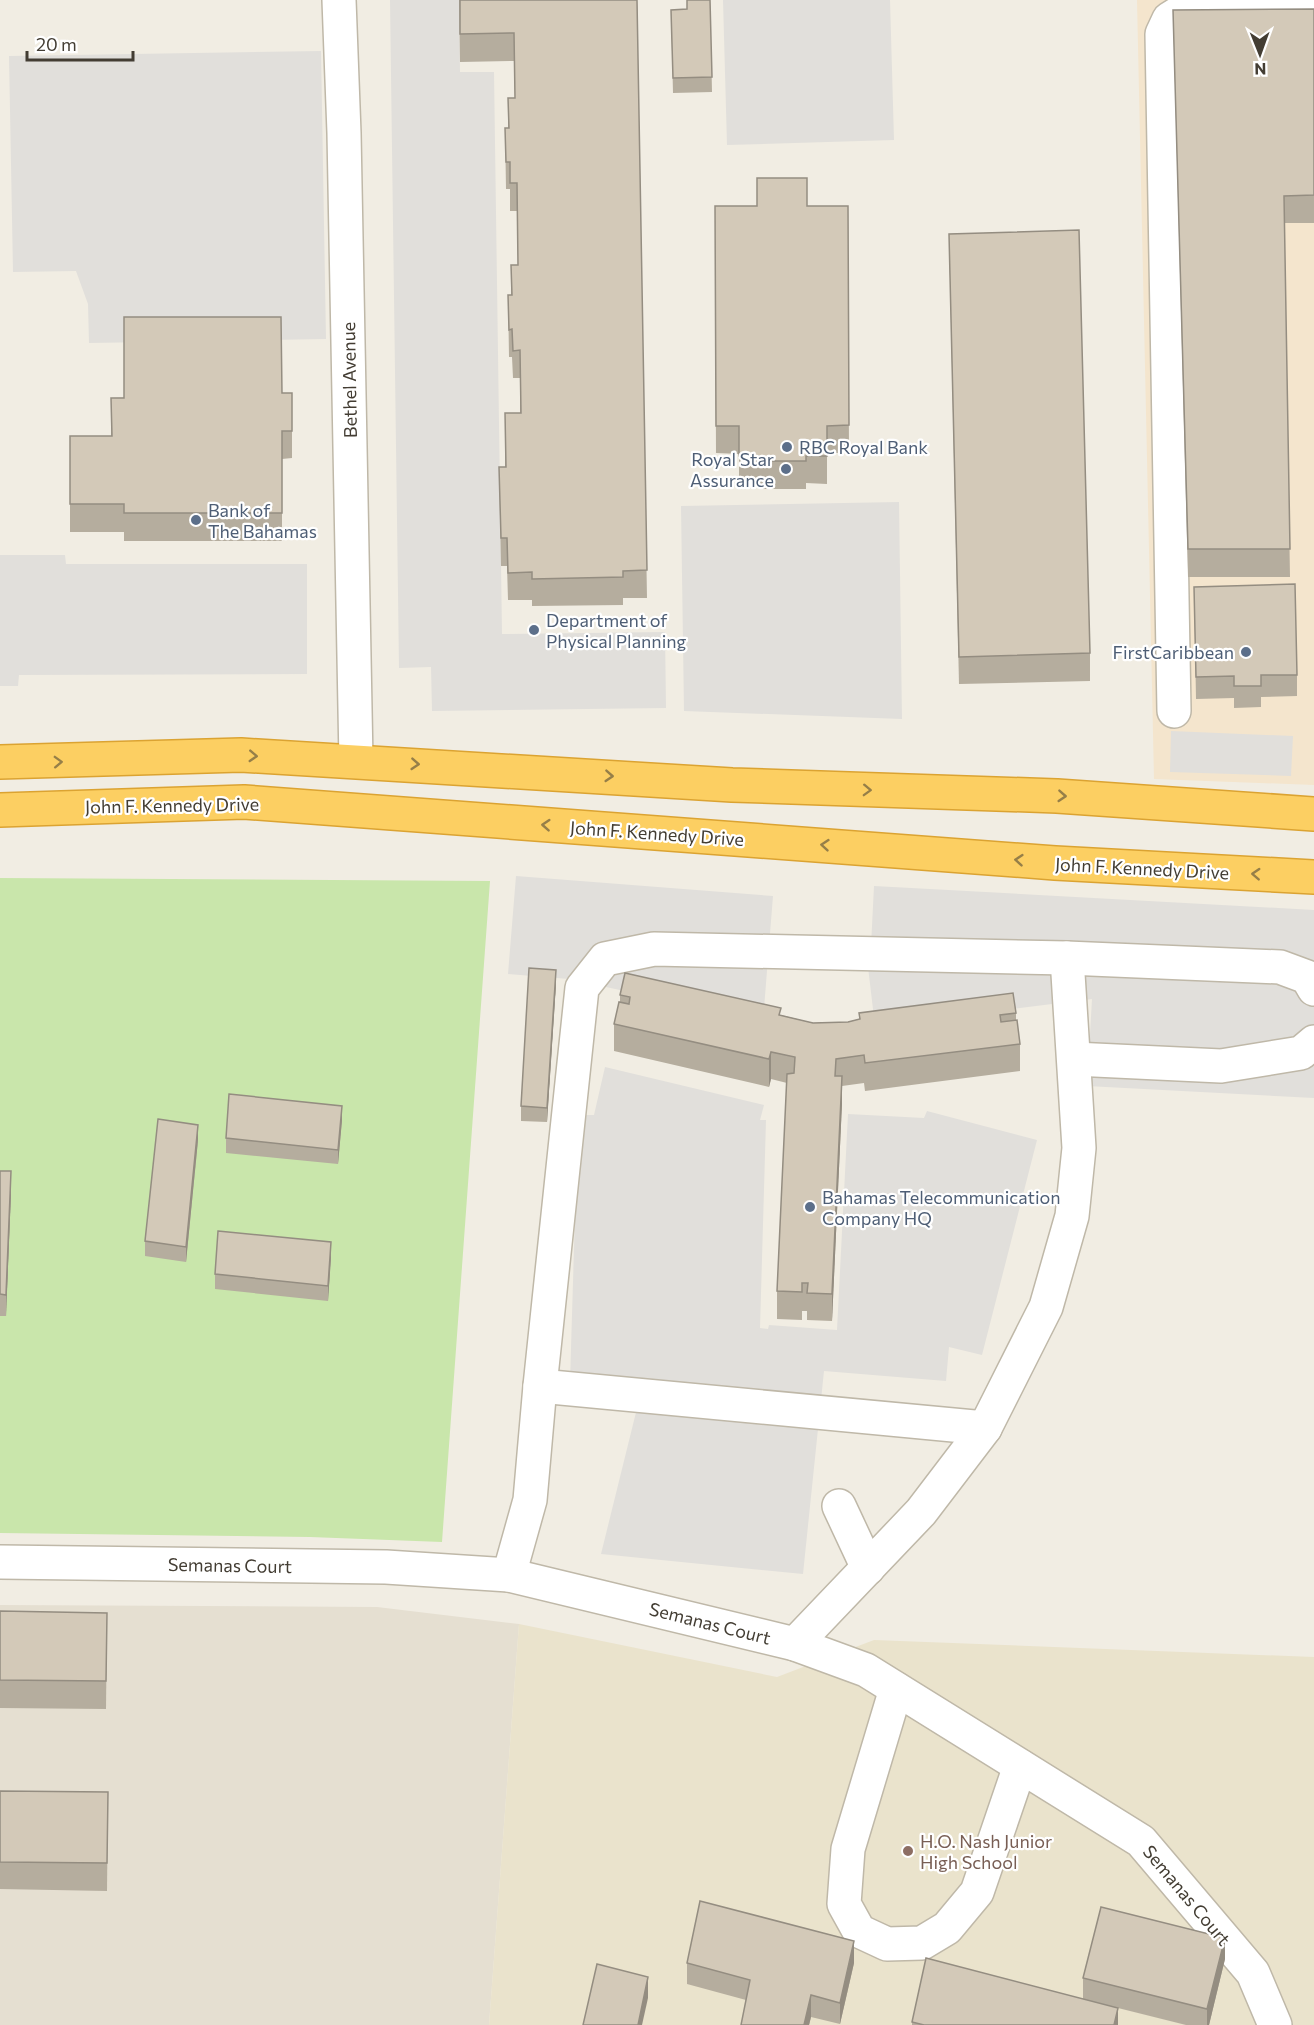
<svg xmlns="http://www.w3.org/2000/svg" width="1314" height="2025" viewBox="0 0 1314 2025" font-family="Commissioner,sans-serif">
<rect width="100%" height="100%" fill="#f1ede3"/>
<polygon fill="#e5dfd1" points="0,1605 377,1607 519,1624 489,2025 0,2025"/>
<polygon fill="#f4e5cd" points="1137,0 1314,0 1314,785 1154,779"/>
<polygon fill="#eae3cc" points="519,1624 777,1677 874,1640 1314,1657 1314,2025 489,2025"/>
<polygon fill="#c9e6ab" points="0,878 490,881 442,1542 310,1537 0,1533"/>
<g fill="#e1dfdb">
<polygon points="390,0 459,0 460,72 494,72 502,634 665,632 666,708 432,711 431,667 399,668"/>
<polygon points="723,0 890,0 894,140 727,145"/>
<polygon points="321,51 326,339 89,343 88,304 76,271 13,272 9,56"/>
<polygon points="899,502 902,719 684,711 681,506"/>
<polygon points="0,555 65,555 66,564 307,564 307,674 19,675 18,686 0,686"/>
<polygon points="1171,731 1293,736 1291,776 1170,772"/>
<polygon points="516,876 773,896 763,1021 569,979 508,974"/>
<polygon points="874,886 1314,910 1314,1098 1087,1086 1092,999 875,1026 868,967 870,966"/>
<polygon points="605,1067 764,1105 760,1120 766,1120 760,1328 768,1329 769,1325 837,1330 848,1114 924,1118 927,1111 1037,1140 982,1355 949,1347 946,1381 824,1371 803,1574 601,1554 643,1384 570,1382 578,1115 594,1115"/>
</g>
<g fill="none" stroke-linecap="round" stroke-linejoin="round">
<defs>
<g id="minor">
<polyline points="339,0 344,133 356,761"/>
<polyline points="1174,711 1162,34 1169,19 1190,6 1314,8"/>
<polyline points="1074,1059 1221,1066 1301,1053 1314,1042"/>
<polyline points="540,1386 985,1428"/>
<polyline points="839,1506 868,1568"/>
<polyline points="0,1562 386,1567 509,1575 795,1644 866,1670 1141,1841 1253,1973 1275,2025"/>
<polyline points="509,1575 530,1500 540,1386 582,988 605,959 654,949 1067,958 1280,967 1307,977 1314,989"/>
<polyline points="795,1644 921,1512 985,1428 1046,1307 1072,1216 1079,1148 1067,958"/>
<polyline points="896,1689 848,1849 844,1904 859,1931 887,1944 922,1943 947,1928 977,1892 1020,1766"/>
</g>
<g id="highway">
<polyline points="0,762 241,755 732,785 1057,796 1314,814"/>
<polyline points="0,810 244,802 1055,863 1314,877"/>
</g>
</defs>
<use href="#minor" stroke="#bfb8a8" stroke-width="36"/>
<use href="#highway" stroke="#dba332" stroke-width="36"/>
<use href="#minor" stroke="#fff" stroke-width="33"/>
<use href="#highway" stroke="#fccf62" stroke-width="33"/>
</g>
<g fill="#b5ad9e">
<polygon points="459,0 637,0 647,598 623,598 623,605 532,606 532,600 508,600 507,566 501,566 499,467 505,467 505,413 520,413 520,378 513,378 512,357 509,357 508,295 511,295 511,265 518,265 517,211 510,211 510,189 506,189 505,128 508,128 508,98 515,98 514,61 460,62"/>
<polygon points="710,0 712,92 673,93 671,10 687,9"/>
<polygon points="1314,9 1314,223 1284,223 1290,577 1188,577 1173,10"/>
<polygon points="715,206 848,206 849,453 827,453 827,484 806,483 806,489 760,489 760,484 739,484 739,454 716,453"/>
<polygon points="949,234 1090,653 1090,681 959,684"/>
<polygon points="292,393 292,458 282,459 282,541 124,541 124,532 70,532 70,436 111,436 111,398"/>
<polygon points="1194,587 1297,675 1297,696 1261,697 1261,707 1234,708 1234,698 1196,699"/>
<polygon points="556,984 547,1122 521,1121 521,1106"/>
<polygon points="620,995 781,1015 813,1023 848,1022 859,1019 859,1013 1016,1013 1016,1020 1020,1044 1020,1071 865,1091 864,1083 842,1086 842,1103 832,1321 807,1320 807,1311 802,1311 802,1320 777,1319 777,1291 787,1083 771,1079 769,1087 614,1051 614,1024 620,1002"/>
<polygon points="342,1120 338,1164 226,1153 226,1138"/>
<polygon points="198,1140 186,1262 145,1256 145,1241"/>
<polygon points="0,1171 11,1193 6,1316 0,1316"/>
<polygon points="331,1257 328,1301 215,1289 215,1274"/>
<polygon points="0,1611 107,1613 106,1709 0,1708"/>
<polygon points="0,1791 108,1792 107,1891 0,1889"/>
<polygon points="1225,1959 1209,2025 1186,2025 1094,2002 1118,2025 912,2025 912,2022 1083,1999 1083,1978"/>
<polygon points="687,1963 854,1963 840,2024 811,2017 809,2025 741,2025 746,2000 687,1984"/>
</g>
<g fill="#948d81">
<polygon points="556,970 556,984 547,1122 547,1108"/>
<polygon points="771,1052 771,1079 769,1087 769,1059"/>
<polygon points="842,1076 842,1103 832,1321 832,1294"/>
<polygon points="342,1106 342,1120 338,1164 338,1150"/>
<polygon points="198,1125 198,1140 186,1262 186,1247"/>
<polygon points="11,1171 11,1193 6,1316 6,1295"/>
<polygon points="331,1242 331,1257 328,1301 328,1286"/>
<polygon points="1225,1938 1225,1959 1209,2025 1207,2025 1207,2009"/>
<polygon points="854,1941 854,1963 840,2024 840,2003"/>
<polygon points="648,1977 648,1998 642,2025 638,2025"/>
<polygon points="811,1995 811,2017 809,2025 804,2025"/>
<polygon points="1118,2008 1118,2025 1114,2025"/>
</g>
<g fill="#d3c9b8" stroke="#948d81" stroke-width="1.5">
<polygon points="460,0 637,0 647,570 623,571 623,577 532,579 532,572 508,573 507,538 501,538 499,467 506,467 505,413 521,413 520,350 513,351 512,329 509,330 508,295 512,295 511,265 518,265 517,183 510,183 510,162 506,162 505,128 509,128 508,98 515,98 514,33 460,34"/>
<polygon points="687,0 710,0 712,77 673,78 671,10 687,9"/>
<polygon points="1314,9 1314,195 1284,196 1290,549 1188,549 1173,10"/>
<polygon points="757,178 807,178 807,206 848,206 849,425 827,426 827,456 806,456 806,461 760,461 760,456 739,456 739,426 716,426 715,206 757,206"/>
<polygon points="1079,230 1090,653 959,657 949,234"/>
<polygon points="124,317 281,317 282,393 292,393 292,431 282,431 282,513 124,513 124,504 70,504 70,436 112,436 111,398 124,398"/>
<polygon points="1295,584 1297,675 1261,675 1261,686 1234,686 1234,676 1196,677 1194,587"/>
<polygon points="529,968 556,970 547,1108 521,1106"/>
<polygon points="625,973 781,1008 779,1015 813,1023 848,1022 860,1019 859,1013 1013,993 1016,1013 1000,1015 1001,1022 1017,1020 1020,1044 865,1063 864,1055 836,1059 835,1076 842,1076 832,1294 807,1293 808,1283 802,1283 802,1292 777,1291 787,1074 794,1073 795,1057 771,1052 769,1059 614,1024 619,1002 629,1004 630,997 620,995"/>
<polygon points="229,1094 342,1106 338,1150 226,1138"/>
<polygon points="158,1119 198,1125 186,1247 145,1241"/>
<polygon points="0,1171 11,1171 6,1295 0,1294"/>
<polygon points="218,1231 331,1242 328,1286 215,1274"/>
<polygon points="0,1611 107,1613 106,1681 0,1680"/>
<polygon points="0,1791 108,1792 107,1863 0,1862"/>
<polygon points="700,1901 854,1941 840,2003 811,1995 804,2025 741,2025 750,1980 687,1963"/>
<polygon points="1101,1907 1225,1938 1207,2009 1083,1978"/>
<polygon points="926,1958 1118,2008 1114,2025 924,2025 912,2022"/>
<polygon points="597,1964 648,1977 638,2025 583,2025"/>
</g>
<defs><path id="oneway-chevron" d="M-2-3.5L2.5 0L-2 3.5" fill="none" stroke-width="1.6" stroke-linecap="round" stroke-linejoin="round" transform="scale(1.5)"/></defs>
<g stroke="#967f48">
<use href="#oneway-chevron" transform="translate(253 756) rotate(3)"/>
<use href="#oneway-chevron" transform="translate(58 762) rotate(-2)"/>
<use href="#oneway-chevron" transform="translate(415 764) rotate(4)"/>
<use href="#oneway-chevron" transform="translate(609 776) rotate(4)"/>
<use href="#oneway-chevron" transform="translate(867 790) rotate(2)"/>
<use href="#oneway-chevron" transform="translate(1062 796) rotate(4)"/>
<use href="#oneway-chevron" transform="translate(546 825) rotate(-176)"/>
<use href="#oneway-chevron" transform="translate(825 845) rotate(-175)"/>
<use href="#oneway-chevron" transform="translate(1019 860) rotate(-175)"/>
<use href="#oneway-chevron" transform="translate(1256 874) rotate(-177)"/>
</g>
<g fill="#5c6f8a" stroke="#fff" stroke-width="2">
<circle cx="787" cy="447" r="6"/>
<circle cx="786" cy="469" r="6"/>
<circle cx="196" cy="520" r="6"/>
<circle cx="534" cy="630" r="6"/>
<circle cx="1246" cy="652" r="6"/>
<circle cx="810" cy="1207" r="6"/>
</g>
<circle fill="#8d6e63" stroke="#fff" stroke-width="2" cx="908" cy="1851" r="6"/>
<g text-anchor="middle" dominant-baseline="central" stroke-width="4.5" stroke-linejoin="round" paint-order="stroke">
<g font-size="18" fill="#433d33" stroke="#fff">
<text transform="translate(349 380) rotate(-91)">Bethel Avenue</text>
<text transform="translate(172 805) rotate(-1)">John F. Kennedy Drive</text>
<text transform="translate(657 833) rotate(4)">John F. Kennedy Drive</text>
<text transform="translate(1142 868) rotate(3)">John F. Kennedy Drive</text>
<text transform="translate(230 1565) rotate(1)">Semanas Court</text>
<text transform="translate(710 1623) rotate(14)">Semanas Court</text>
<text transform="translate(1187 1895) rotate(50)">Semanas Court</text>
</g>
<g font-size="18" fill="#4e5e75" stroke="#fff" text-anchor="start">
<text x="799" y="447">RBC Royal Bank</text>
<text x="774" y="459" text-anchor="end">Royal Star<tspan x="774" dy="21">Assurance</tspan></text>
<text x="208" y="510">Bank of<tspan x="208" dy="21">The Bahamas</tspan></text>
<text x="546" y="620">Department of<tspan x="546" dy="21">Physical Planning</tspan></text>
<text x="1234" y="652" text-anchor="end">FirstCaribbean</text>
<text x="822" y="1197">Bahamas Telecommunication<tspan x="822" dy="21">Company HQ</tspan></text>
</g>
<g font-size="18" fill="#785e54" stroke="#fff" text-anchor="start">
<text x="920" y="1841">H.O. Nash Junior<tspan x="920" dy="21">High School</tspan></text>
</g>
</g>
<g transform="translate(1260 54) rotate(179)" stroke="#ffffff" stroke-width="4.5" paint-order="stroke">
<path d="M0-4.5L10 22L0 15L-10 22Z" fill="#433d33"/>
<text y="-9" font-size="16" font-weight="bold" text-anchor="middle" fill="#433d33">N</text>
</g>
<path d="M27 51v9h106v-9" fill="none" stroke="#433d33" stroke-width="3"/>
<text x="36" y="51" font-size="18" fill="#433d33" stroke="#ffffff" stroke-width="4.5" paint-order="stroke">20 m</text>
</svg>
